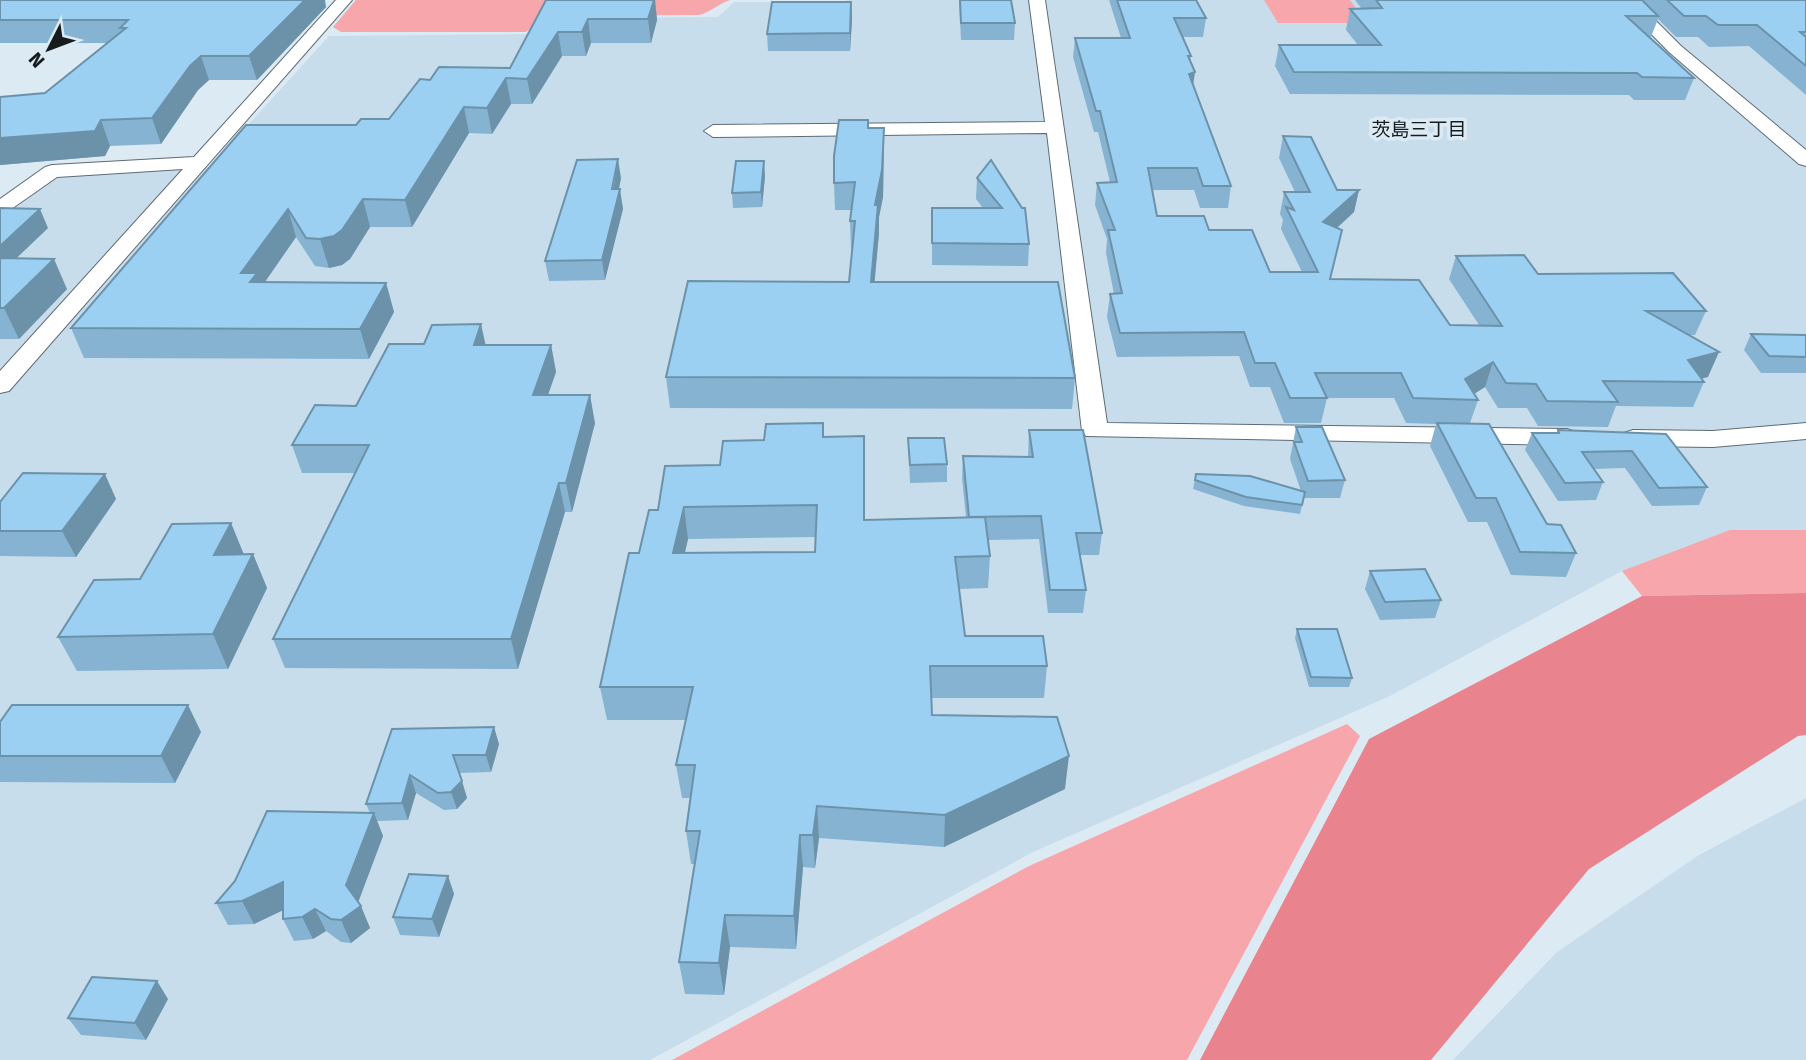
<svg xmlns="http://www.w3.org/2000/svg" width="1806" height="1060" viewBox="0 0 1806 1060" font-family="'Fira Sans','Noto Sans JP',sans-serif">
<rect width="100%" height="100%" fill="#dceaf3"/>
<g fill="#c8ddeb">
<polygon points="847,0 1806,0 1806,531 1622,571 1390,696 1033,852 650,1060 0,1060 0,215 6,215 56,177 210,167 329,36 539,34 548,18 718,17 734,2 846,2"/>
<polygon points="1806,798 1806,1060 1453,1060 1557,952 1699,855"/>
</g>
<g fill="#f7a6ac">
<path d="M 356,0 L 730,0 C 718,4 711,12 699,15 L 546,16 L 526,32 L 341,32 L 333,27 Z"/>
<polygon points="1264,0 1350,0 1367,23 1278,23"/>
<polygon points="1730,530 1806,530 1806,593 1642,596 1622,571"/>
<polygon points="1347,724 1360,736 1187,1060 672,1060 1029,866"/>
</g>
<polygon fill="#e9848e" points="1806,593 1806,735 1798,736 1589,869 1431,1060 1200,1060 1369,739 1642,596"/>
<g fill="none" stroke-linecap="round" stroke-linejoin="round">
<defs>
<g id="street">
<polygon points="336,0 352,0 9,391 0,393 0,371 183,169 57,177 7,212 0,214 0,199 45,167 52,165 194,157"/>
<polygon points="1029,0 1045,0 1107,423 1567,429 1576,432 1580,437 1576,442 1567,445 1086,436 1082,431 1047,133 713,137 704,131 713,125 1045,122"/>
<polygon points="1618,0 1635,0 1681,46 1806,150 1806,166 1799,164 1669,52"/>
<polygon points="1806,423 1806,439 1713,447 1633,446 1624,443 1620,438 1624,433 1633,430 1713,431"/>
</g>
</defs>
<use href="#street" stroke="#5f6b73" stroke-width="2"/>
<use href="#street" fill="#fff" fill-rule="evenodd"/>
</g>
<g fill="#85b3d1" fill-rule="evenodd">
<polygon points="0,0 326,7 257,80 209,80 198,90 161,144 110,146 105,156 0,165 0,97 45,93 107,43 0,43"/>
<polygon points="546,0 655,0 657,20 651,43 591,43 586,56 562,56 532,104 511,104 492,134 469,133 412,227 370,227 350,259 342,265 329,268 315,266 296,237 265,282 386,283 394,312 369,359 84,358 71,328 356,125 389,119 430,80 510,68"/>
<polygon points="959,0 1011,0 1015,23 1014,40 961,40"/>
<polygon points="1109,0 1196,0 1206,18 1203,37 1182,37 1191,56 1190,61 1195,72 1193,84 1231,186 1228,208 1200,208 1194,190 1152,190 1157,216 1209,230 1270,272 1302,272 1281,229 1283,220 1280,214 1284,192 1295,192 1279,158 1283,136 1337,190 1359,190 1354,212 1337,228 1330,279 1450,325 1479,325 1449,279 1456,256 1706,311 1695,335 1688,335 1708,377 1702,378 1704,382 1693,407 1616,406 1608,427 1538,426 1527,408 1498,408 1485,387 1474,394 1478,400 1470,423 1547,524 1576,553 1566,577 1511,575 1487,522 1468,522 1430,446 1436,424 1406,423 1394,398 1327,398 1321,423 1284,423 1270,387 1250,387 1239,356 1117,357 1107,317 1110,294 1114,294 1106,253 1107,239 1095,205 1097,183 1110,182 1098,132 1094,132 1073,57 1075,38 1121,38"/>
<polygon points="1355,0 1806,0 1806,95 1749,46 1709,47 1698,37 1676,37 1658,19 1651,37 1649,37 1694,78 1685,100 1634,100 1629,95 1290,94 1275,66 1279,45 1358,45 1346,30 1350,9 1362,9"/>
<polygon points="851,2 852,19 850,51 768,51 767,34"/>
<polygon points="868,120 869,128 884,155 883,197 879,217 879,233 874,282 1075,378 1072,409 670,408 666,377 849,282 852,249 851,249 850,221 851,210 835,210 834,183"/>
<polygon points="991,160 1029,244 1028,266 932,265 932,208 983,208 976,199 977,178"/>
<polygon points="765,176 762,207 733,208 732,193"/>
<polygon points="621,178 619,189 623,209 605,280 549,281 545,261"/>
<polygon points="0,208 48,228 16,258 67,289 19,339 0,339"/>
<polygon points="1751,334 1806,336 1806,373 1761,373 1744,350"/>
<polygon points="485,345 551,345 556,372 548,395 595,423 572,512 565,512 518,669 285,668 273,639 355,473 302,473 292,445 356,406"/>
<path d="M 823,423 L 824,437 L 865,520 L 966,517 L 962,478 L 963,456 L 1028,457 L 1029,430 L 1102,533 L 1099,555 L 1080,555 L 1086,590 L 1083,613 L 1048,613 L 1039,539 L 988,540 L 990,556 L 988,588 L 959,589 L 965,636 L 1047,666 L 1044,698 L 931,698 L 932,715 L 1065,789 L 944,847 L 819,838 L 815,868 L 803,867 L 796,949 L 730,947 L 724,995 L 685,994 L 679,962 L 695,864 L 691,864 L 686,831 L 690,798 L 682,798 L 676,765 L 686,720 L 607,720 L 600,687 L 639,553 L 658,510 L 720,465 L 764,440 ZM 816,537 L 815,552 L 685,553 L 688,539 Z"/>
<polygon points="1296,427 1345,480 1340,498 1304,498 1304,497 1300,514 1244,506 1193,489 1196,474 1301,491 1290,459"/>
<polygon points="1558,430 1666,434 1707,487 1699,505 1652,506 1625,468 1594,469 1603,482 1596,500 1558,501 1525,450 1532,433 1557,433"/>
<polygon points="908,438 947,464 947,482 910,483"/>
<polygon points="116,499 76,557 0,556 0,502"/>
<polygon points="231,523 243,554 253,554 267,588 228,669 77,671 58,637 140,579"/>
<polygon points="1370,571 1441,600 1435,618 1380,620 1365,589"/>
<polygon points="1297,629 1352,678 1349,687 1309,687 1295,638"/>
<polygon points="0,722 201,732 175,783 0,782"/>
<polygon points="392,729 499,744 491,772 459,773 467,798 457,809 444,810 416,793 408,820 377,821 383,836 358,902 370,928 351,943 341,942 326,931 313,939 294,941 283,919 283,910 254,924 228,925 216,903 235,881 370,813 366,804"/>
<polygon points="448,876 454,894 439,937 400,935 393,917"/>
<polygon points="168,999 146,1040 81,1035 68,1018"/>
</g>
<g fill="#6c92aa">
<polygon points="305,0 325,0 326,7 257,80 249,56"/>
<polygon points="654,0 655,0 657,20 651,43 648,19"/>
<polygon points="851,2 852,19 850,51 850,33"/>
<polygon points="588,19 591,43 586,56 582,32"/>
<polygon points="558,32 562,56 532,104 527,79"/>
<polygon points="201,56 209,80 198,90 161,144 152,118 190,66"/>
<polygon points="1195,72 1192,92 1189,74"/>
<polygon points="506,78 511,104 492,134 487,108"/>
<polygon points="464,107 469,133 412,227 405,200"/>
<polygon points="101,120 110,146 105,156 0,165 0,138"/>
<polygon points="884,128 883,197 879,217 879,233 872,311 871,282 875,205"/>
<polygon points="618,159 621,178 616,202 620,189 623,209 605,280 602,260"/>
<polygon points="764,161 765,176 762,207 761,192"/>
<polygon points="1359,190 1354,212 1318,245 1323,222"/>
<polygon points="363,199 370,227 350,259 342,265 329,268 320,239"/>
<polygon points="40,209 48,228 2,272 0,267 0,246"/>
<polygon points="288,209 296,237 262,286 267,302 241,273"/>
<polygon points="54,259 67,289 19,339 4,308"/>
<polygon points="386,283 394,312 369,359 360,329"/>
<polygon points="481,324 487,351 474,345"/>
<polygon points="551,345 556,372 538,423 533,395"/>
<polygon points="1719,352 1708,377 1688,382 1688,360"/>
<polygon points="1493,362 1485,387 1464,400 1465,379"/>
<polygon points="590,395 595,423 572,512 566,483"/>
<polygon points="105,474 116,499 76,557 62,531"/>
<polygon points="559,483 565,512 518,669 511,639"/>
<polygon points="684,507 688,539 677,585 673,553"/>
<polygon points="231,523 245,557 214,555"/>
<polygon points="253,554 267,588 228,669 213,634"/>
<polygon points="188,705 201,732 175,783 161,756"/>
<polygon points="494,727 499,744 491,772 486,755"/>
<polygon points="1069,756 1065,789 944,847 945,815"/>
<polygon points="410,775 416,793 408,820 402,803"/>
<polygon points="462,781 467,798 457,809 451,792"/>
<polygon points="817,806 819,838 815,868 813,835"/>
<polygon points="374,813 383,836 356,908 346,885"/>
<polygon points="800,835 803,867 796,949 794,916"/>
<polygon points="448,876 454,894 439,937 432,919"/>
<polygon points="283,882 294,905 254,924 242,901"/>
<polygon points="361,906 370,928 351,943 341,920"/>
<polygon points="315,909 326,931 313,939 302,917"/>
<polygon points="725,915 730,947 724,995 719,963"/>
<polygon points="157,981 168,999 146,1040 135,1023"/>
</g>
<g fill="#9bd0f3" stroke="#6c92aa" stroke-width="2" fill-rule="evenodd">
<polygon points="0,0 305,0 249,56 201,56 190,66 152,118 101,120 95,131 0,138 0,97 45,93 126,28 120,28 128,20 0,20"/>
<polygon points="546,0 654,0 648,19 588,19 582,32 558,32 527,79 506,78 487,108 464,107 405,200 363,199 342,230 334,236 320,239 306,238 288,209 241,273 257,273 250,282 386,283 360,329 71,328 246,125 356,125 361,119 389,119 420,79 430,80 439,67 510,68"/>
<polygon points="960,0 1011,0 1015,23 961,23"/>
<polygon points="1117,0 1196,0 1206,18 1174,18 1191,56 1188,56 1195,72 1189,74 1231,186 1203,186 1197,168 1148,168 1157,216 1204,216 1209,230 1252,230 1270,272 1318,272 1286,207 1294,210 1284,192 1310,192 1283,136 1311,137 1337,190 1359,190 1323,222 1342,230 1330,279 1419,280 1450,325 1502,326 1456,256 1524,255 1538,274 1673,273 1706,311 1646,311 1719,352 1688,360 1704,382 1603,381 1618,402 1547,401 1536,384 1506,383 1493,362 1465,379 1478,400 1413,398 1401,373 1315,373 1327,398 1290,398 1275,363 1255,363 1244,332 1120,333 1110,294 1122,293 1108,230 1115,230 1097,183 1117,182 1100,111 1096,111 1075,38 1130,38"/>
<polygon points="1376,0 1642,0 1658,16 1626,16 1694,78 1642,77 1637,73 1294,72 1279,45 1381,45 1350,9 1382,8"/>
<polygon points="1667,0 1806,0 1806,32 1800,32 1806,37 1806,66 1757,25 1718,25 1706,16 1684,16"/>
<polygon points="772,2 851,2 850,33 767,34"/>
<polygon points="839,120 868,120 868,128 884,128 882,170 875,205 878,205 871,282 1058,282 1075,378 666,377 688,281 849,282 855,221 850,221 855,182 834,183 834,156"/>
<polygon points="618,159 612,189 620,189 602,260 545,261 577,160"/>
<polygon points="991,160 1022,208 1025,208 1029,244 932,243 932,208 1002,208 977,178"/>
<polygon points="736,161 764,161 761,192 732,193"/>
<polygon points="0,208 40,209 0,246"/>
<polygon points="0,258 54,259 4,308 0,308"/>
<polygon points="481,324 474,345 551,345 533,395 590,395 566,483 559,483 511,639 273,639 369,445 292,445 315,405 356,406 389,344 424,344 432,325"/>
<polygon points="1751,334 1805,335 1806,336 1806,357 1769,356"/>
<path d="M 823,423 L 823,437 L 864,436 L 864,520 L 985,517 L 990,556 L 955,557 L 965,636 L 1043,636 L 1047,666 L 930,666 L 932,715 L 1057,717 L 1069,756 L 945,815 L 817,806 L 813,835 L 800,835 L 794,916 L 725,915 L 719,963 L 679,962 L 700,831 L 686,831 L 695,765 L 676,765 L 693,687 L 600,687 L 629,553 L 639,553 L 649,510 L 658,510 L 665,466 L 720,465 L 723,441 L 764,440 L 766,424 ZM 817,505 L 815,552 L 673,553 L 684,507 Z"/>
<polygon points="1437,423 1489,424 1547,524 1561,525 1576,553 1520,552 1496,498 1476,498"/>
<polygon points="1296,427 1322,427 1345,480 1308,481 1294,442 1302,442"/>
<polygon points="1029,430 1083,430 1102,533 1076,533 1086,590 1050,590 1041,516 969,517 963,456 1033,457"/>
<polygon points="1558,430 1666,434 1707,487 1659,488 1632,451 1582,452 1603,482 1565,483 1532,433 1559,433"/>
<polygon points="908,438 944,438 947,464 910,465"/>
<polygon points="23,473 105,474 62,531 0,531 0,502"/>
<polygon points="1196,474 1250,476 1305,492 1302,505 1246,497 1195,480"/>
<polygon points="231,523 214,555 253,554 213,634 58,637 94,580 140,579 172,524"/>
<polygon points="1425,569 1441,600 1385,602 1370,571"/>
<polygon points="1297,629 1337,629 1352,678 1311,677"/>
<polygon points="12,705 188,705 161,756 0,756 0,722"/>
<polygon points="494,727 486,755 453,755 462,781 451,792 438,793 410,775 402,803 366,804 392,729"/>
<polygon points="267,811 374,813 346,885 361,906 341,920 331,919 315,909 302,917 283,919 283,882 242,901 216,903 235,881"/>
<polygon points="409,874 448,876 432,919 393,917"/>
<polygon points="92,977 157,981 135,1023 68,1018"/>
</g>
<g text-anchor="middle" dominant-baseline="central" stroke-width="7" stroke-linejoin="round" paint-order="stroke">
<g font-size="19" fill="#161b1e" stroke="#dceaf3">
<text x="1419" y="129">茨島三丁目</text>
</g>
</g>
<g transform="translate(49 49) rotate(228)" stroke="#dceaf3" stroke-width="5" paint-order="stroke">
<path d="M0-5L12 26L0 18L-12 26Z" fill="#161b1e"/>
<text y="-10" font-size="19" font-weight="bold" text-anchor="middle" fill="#161b1e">N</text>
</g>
</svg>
